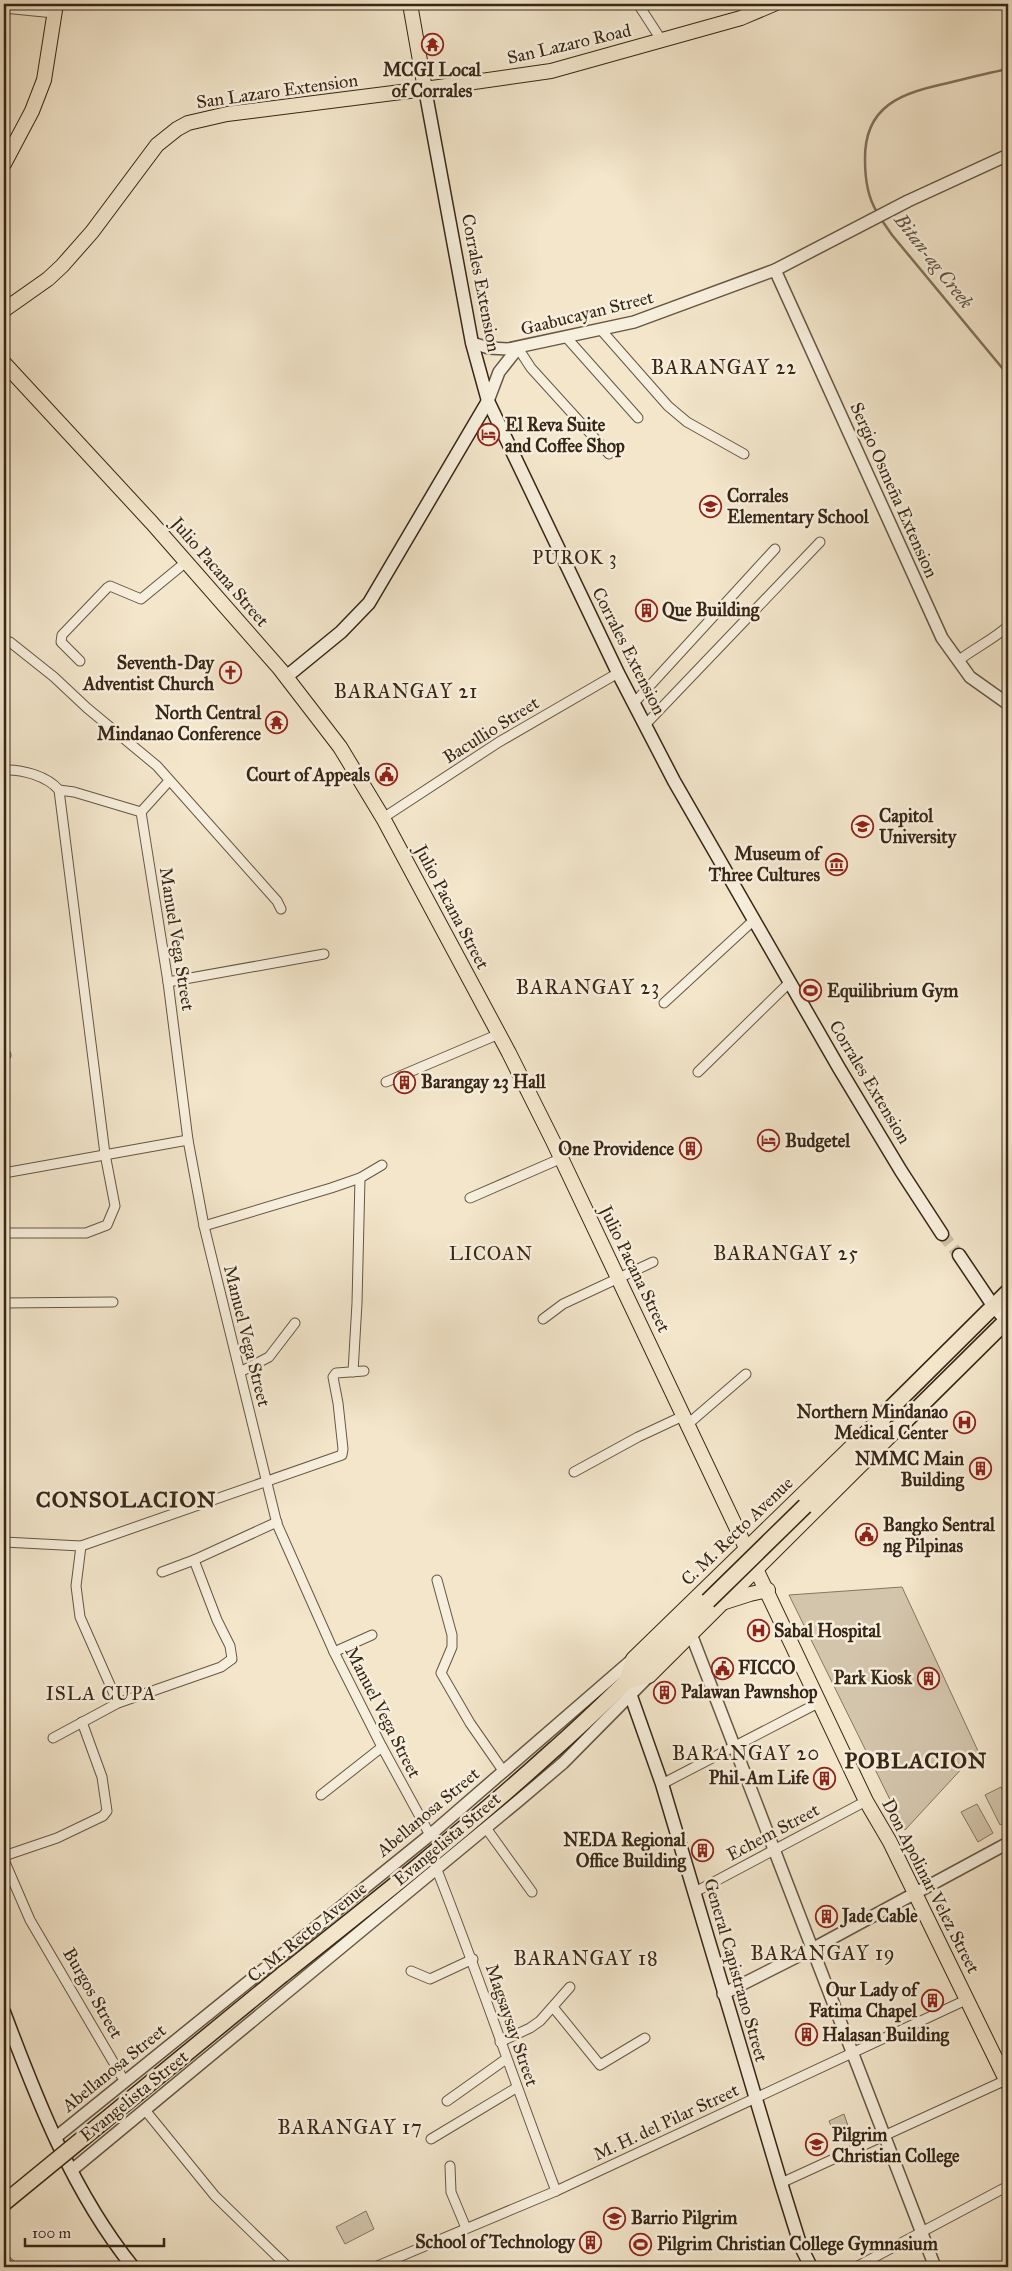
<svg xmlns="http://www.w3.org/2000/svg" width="1012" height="2271" viewBox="0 0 1012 2271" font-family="'IM FELL Great Primer',serif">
<rect width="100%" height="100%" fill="#f3e6cb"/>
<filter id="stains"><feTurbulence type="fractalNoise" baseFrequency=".004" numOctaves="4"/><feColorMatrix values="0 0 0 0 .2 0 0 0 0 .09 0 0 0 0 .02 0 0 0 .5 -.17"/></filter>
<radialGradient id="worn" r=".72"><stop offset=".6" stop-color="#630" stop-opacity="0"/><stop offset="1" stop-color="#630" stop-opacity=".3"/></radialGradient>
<g fill="#d3c5ac" stroke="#857661">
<polygon points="902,1587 978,1751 905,1830 789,1595"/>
<polygon points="1001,1787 1008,1803 1008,1821 1000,1825 985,1795"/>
<polygon points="977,1804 993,1833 978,1842 961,1812"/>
<polygon points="844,2114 848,2126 847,2138 837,2141 829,2121"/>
<polygon points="366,2211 374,2229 345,2244 336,2227"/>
</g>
<polygon fill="#b3a58d" stroke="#81725d" points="4,2252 21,2267 4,2267"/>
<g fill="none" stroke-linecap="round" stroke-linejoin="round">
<g stroke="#81725d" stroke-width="2.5">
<path d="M 877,212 C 868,198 865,177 865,160 C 864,105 902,93 948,83 C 968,78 988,73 1008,69"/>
<polyline points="881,219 892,235 1008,375"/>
</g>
<polyline stroke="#cdc0a7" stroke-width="12" stroke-dasharray="12 6" stroke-linecap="butt" points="942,1234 959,1255"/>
<defs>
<g id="minor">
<polyline points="638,4 662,41"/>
<polyline points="4,8 54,13"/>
<polyline points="602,331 668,406 687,422 744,454"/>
<polyline points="566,337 638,418"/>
<polyline points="518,348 531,368 609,454"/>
<polyline points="10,642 54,677 87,708 157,766 277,901 281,909"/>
<polyline points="80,661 61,642 62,635 107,588 110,586 141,599 186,562"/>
<path d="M 958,661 C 974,648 993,640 1008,626"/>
<polyline points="634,703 775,549"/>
<polyline points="645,725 820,542"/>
<path d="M 4,770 C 22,769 47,776 59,790"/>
<polyline points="141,812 168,982 188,1140 204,1226 277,1524 334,1652 382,1747 430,1835"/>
<polyline points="141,812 169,781"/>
<polyline points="383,818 499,742 618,673"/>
<polyline points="168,982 324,954"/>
<polyline points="664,1003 754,920"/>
<polyline points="4,1055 6,1055"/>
<polyline points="698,1072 790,982"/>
<polyline points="386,1082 499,1034"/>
<polyline points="4,1173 188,1140"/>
<polyline points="470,1198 562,1158"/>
<polyline points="204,1226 331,1188 360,1178 382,1165"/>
<polyline points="4,1233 86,1233 107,1225 115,1206 105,1154 59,790 74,792 141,812"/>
<polyline points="4,1303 113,1302"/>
<polyline points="543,1319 563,1304 653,1262"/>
<polyline points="240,1372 269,1357 295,1323"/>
<polyline points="353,1372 357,1303 360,1178"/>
<polyline points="688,1424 746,1374"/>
<polyline points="574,1472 638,1437 683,1416"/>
<polyline points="4,1542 81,1546 342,1455 343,1449 338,1403 333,1377 336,1373 364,1371"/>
<polyline points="81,1546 76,1586 80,1617 118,1703"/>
<polyline points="162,1572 194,1560 277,1522"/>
<polyline points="437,1580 452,1635 452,1647 441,1673 470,1723 504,1772"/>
<polyline points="334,1652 372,1635"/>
<polyline points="53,1738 118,1703 221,1667 232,1659 230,1646 217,1620 194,1560"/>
<polyline points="662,1784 820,1702"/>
<polyline points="321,1795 382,1747"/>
<polyline points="486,1828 532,1892"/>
<polyline points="4,1856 57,1838 103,1816 107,1811 102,1777 82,1722"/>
<polyline points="4,1860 30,1920 125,2082"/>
<path d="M 437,1870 C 479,1976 515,2084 556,2191"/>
<polyline points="695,1892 866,1801"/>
<polyline points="411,1971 430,1979 473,1959"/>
<polyline points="553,2007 600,2065 645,2038"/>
<polyline points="500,2042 530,2028 540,2021 570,1987"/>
<polyline points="447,2101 506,2059"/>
<polyline points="145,2110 215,2196 288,2267"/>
<polyline points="431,2139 516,2088"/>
<polyline points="450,2166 451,2192 466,2228"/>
<polyline points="781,2183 1006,2080"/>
<polyline points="375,2267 556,2191 968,1999"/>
<polyline points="856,2267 1008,2186"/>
</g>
<g id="tertiary">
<polyline points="775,270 942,638 970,677 1008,704"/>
<polyline points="472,343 489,348 508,349 634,322 775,270 908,201 1008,155"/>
<polyline points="488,401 499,372 518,348"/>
<polyline points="691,1634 935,2267"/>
<polyline points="723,1994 812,1949 1008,1843"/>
<polyline points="55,2138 430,1835 633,1659"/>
<polyline points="72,2170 517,1802 563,1763 649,1676"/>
</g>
<g id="secondary">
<polyline points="425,89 472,343 488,401 618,673 674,781 839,1068 901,1171 942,1234"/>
<polyline points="286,677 341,632 369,603 488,401"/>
<polyline points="959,1255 994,1307 1008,1322"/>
<polyline points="626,1682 662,1784 781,2183 801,2247 811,2267"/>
<path d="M 4,2012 C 37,2100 73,2193 133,2267"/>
</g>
<g id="primary">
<polyline points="410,4 425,89"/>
<polyline points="4,164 32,111 44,80 56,4"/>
<polyline points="4,310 48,279 62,266 92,232 157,145 177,129 188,123 227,114 425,89 551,71 741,18 774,4"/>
<polyline points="4,363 152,523 280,669 340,747 383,818 509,1053 553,1141 866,1801 890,1842 1008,2084"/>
<polyline points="725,1602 750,1594 768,1590"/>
<polyline points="626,1682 633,1659 882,1417"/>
<polyline points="626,1682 649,1676 895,1431"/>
</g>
<g id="trunk">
<polyline points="871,1441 899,1427 1008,1319"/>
<polyline points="805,1506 871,1441 886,1413 1008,1292"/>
<path d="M 282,1975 C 373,1903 464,1831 550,1753 C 605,1705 656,1652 708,1601"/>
</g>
</defs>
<use href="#minor" stroke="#665643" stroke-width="11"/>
<use href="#tertiary" stroke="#665643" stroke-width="14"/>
<use href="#secondary" stroke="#372616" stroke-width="15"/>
<use href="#primary" stroke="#372616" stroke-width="16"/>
<use href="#trunk" stroke="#372616" stroke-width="18"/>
<use href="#minor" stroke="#f7efdd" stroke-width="9"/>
<use href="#tertiary" stroke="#f7efdd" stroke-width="11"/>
<use href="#secondary" stroke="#f7efdd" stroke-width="12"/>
<use href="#primary" stroke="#f3e6cb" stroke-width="14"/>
<use href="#trunk" stroke="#f3e6cb" stroke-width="15"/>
<defs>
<g id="trunk-bridge">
<polyline points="708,1601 805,1506"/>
<polyline points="4,2203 282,1975"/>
</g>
</defs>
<use href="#trunk-bridge" stroke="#372616" stroke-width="18" stroke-linecap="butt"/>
<use href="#trunk-bridge" stroke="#f3e6cb" stroke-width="15"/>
</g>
<defs>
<symbol id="temple-ring" viewBox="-11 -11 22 22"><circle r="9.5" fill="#f7efdd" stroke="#8f2418" stroke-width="1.5"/><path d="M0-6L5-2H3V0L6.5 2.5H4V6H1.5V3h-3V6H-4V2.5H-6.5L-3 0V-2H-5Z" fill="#8f2418"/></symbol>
<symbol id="hotel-ring" viewBox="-11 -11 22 22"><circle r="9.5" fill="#f7efdd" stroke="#8f2418" stroke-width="1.5"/><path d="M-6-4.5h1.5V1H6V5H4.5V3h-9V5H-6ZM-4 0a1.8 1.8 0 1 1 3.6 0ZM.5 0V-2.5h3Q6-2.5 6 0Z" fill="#8f2418"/></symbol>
<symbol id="school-ring" viewBox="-11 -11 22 22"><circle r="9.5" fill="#f7efdd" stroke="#8f2418" stroke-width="1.5"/><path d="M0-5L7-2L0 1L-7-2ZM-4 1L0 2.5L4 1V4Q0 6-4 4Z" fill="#8f2418"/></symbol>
<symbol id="building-ring" viewBox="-11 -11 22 22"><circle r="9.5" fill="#f7efdd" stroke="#8f2418" stroke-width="1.5"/><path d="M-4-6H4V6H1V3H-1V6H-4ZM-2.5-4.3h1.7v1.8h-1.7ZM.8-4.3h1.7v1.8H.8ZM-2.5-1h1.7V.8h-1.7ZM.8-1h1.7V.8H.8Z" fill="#8f2418"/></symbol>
<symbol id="church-ring" viewBox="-11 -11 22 22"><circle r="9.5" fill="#f7efdd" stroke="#8f2418" stroke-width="1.5"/><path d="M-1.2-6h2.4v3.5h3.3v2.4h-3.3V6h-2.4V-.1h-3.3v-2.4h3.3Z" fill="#8f2418"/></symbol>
<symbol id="civic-ring" viewBox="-11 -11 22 22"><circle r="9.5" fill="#f7efdd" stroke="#8f2418" stroke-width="1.5"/><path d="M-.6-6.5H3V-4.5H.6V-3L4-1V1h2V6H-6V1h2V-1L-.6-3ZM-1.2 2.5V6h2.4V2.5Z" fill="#8f2418"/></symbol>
<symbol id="university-ring" viewBox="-11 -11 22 22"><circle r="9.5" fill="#f7efdd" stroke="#8f2418" stroke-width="1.5"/><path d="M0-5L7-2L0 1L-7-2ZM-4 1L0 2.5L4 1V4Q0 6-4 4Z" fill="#8f2418"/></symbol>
<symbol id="museum-ring" viewBox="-11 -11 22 22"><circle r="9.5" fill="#f7efdd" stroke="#8f2418" stroke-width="1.5"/><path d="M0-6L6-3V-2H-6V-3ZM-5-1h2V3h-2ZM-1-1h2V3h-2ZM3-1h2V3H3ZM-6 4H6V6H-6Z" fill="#8f2418"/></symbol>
<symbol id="stadium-ring" viewBox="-11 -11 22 22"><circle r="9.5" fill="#f7efdd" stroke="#8f2418" stroke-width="1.5"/><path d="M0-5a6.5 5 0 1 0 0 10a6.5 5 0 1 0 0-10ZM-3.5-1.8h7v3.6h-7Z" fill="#8f2418"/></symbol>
<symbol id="hospital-ring" viewBox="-11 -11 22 22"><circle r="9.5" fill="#f7efdd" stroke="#8f2418" stroke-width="1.5"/><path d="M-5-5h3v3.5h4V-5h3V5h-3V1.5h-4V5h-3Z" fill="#8f2418"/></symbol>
</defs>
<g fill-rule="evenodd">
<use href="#temple-ring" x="420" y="32" width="25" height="25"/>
<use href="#hotel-ring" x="476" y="422" width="25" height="25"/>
<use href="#school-ring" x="698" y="494" width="25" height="25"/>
<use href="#building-ring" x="634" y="598" width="25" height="25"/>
<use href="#church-ring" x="218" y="660" width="25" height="25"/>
<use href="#temple-ring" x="264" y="710" width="25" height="25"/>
<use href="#civic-ring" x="374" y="762" width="25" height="25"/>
<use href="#university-ring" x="850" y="814" width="25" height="25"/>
<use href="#museum-ring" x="824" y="852" width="25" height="25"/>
<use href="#stadium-ring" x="798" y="978" width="25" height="25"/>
<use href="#building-ring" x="392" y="1070" width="25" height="25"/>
<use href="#hotel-ring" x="756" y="1128" width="25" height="25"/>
<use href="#building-ring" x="678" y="1136" width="25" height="25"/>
<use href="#hospital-ring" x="952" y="1410" width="25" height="25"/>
<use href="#building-ring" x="968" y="1456" width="25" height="25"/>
<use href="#civic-ring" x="854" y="1522" width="25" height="25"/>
<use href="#hospital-ring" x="746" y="1618" width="25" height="25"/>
<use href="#civic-ring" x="710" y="1656" width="25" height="25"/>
<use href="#building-ring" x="916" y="1666" width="25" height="25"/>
<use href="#building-ring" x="652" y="1680" width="25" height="25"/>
<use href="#building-ring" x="812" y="1766" width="25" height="25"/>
<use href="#building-ring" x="690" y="1838" width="25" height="25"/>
<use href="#building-ring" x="814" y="1904" width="25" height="25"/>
<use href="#building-ring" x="920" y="1988" width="25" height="25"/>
<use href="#building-ring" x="794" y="2022" width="25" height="25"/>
<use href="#university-ring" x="804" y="2132" width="25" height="25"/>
<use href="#university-ring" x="602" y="2206" width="25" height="25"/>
<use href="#building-ring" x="578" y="2230" width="25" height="25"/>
<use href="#stadium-ring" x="628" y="2232" width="25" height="25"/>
</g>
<g text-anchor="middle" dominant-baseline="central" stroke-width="5" stroke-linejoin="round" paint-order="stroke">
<g font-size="18" fill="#372616" stroke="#f7efdd">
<text transform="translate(569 44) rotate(-13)">San Lazaro Road</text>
<text transform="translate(277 91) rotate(-8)">San Lazaro Extension</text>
<text transform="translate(481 283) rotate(79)">Corrales Extension</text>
<text transform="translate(587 313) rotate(-14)">Gaabucayan Street</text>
<text transform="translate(894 490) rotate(66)">Sergio Osmeña Extension</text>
<text transform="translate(220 572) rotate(49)">Julio Pacana Street</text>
<text transform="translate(629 651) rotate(63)">Corrales Extension</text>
<text transform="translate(491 730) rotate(-32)">Bacullio Street</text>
<text transform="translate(452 907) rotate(62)">Julio Pacana Street</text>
<text transform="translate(177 939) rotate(81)">Manuel Vega Street</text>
<text transform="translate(870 1082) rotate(59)">Corrales Extension</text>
<text transform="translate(635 1269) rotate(64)">Julio Pacana Street</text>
<text transform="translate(247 1336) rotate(76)">Manuel Vega Street</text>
<text transform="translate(737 1531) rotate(-44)">C. M. Recto Avenue</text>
<text transform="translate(383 1712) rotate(63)">Manuel Vega Street</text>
<text transform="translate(428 1812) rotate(-40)">Abellanosa Street</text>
<text transform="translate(773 1832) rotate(-28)">Echem Street</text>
<text transform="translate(447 1839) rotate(-40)">Evangelista Street</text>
<text transform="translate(931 1886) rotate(63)">Don Apolinar Velez Street</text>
<text transform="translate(307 1932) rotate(-39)">C. M. Recto Avenue</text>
<text transform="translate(736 1970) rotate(74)">General Capistrano Street</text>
<text transform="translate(93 1993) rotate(60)">Burgos Street</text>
<text transform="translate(512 2025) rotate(71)">Magsaysay Street</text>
<text transform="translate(114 2068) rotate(-39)">Abellanosa Street</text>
<text transform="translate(134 2096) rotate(-39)">Evangelista Street</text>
<text transform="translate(666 2122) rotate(-25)">M. H. del Pilar Street</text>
</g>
<g font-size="18" font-weight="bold" fill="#372616" stroke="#f7efdd" text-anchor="start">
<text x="432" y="70" text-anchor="middle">MCGI Local<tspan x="432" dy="21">of Corrales</tspan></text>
<text x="505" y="425">El Reva Suite<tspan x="505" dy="21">and Coffee Shop</tspan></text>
<text x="727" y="496">Corrales<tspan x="727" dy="21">Elementary School</tspan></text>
<text x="662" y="610">Que Building</text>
<text x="214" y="663" text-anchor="end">Seventh-Day<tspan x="214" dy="21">Adventist Church</tspan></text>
<text x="261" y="713" text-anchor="end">North Central<tspan x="261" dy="21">Mindanao Conference</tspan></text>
<text x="370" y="775" text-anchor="end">Court of Appeals</text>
<text x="879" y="816">Capitol<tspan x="879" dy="21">University</tspan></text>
<text x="820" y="854" text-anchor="end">Museum of<tspan x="820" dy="21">Three Cultures</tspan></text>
<text x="827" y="991">Equilibrium Gym</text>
<text x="421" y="1082">Barangay 23 Hall</text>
<text x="785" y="1141">Budgetel</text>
<text x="674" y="1149" text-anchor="end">One Providence</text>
<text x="948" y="1412" text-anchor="end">Northern Mindanao<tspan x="948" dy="21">Medical Center</tspan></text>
<text x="964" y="1459" text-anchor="end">NMMC Main<tspan x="964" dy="21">Building</tspan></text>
<text x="883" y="1525">Bangko Sentral<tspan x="883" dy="21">ng Pilpinas</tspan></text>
<text x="774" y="1631">Sabal Hospital</text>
<text x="738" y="1668">FICCO</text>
<text x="912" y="1678" text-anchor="end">Park Kiosk</text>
<text x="681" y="1692">Palawan Pawnshop</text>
<text x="809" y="1778" text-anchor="end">Phil-Am Life</text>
<text x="686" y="1840" text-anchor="end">NEDA Regional<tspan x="686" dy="21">Office Building</tspan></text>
<text x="842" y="1916">Jade Cable</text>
<text x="917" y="1990" text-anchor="end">Our Lady of<tspan x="917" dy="21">Fatima Chapel</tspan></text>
<text x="822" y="2035">Halasan Building</text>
<text x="832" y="2135">Pilgrim<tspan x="832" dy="21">Christian College</tspan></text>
<text x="631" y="2218">Barrio Pilgrim</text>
<text x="575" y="2242" text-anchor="end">School of Technology</text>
<text x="657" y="2244">Pilgrim Christian College Gymnasium</text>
</g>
<g font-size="19" font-style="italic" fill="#625240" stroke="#f7efdd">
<text transform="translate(934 261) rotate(52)">Bitan-ag Creek</text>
</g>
<g font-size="19" letter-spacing="1" fill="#372616" stroke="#f7efdd">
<text x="575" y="557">PUROK 3</text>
<text x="491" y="1253">LICOAN</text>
<text x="101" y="1693">ISLA CUPA</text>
</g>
<g font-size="20" letter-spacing="1" fill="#372616" stroke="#f7efdd">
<text x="724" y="367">BARANGAY 22</text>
<text x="406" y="691">BARANGAY 21</text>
<text x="588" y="987">BARANGAY 23</text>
<text x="786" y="1253">BARANGAY 25</text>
<text x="746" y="1753">BARANGAY 20</text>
<text x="823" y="1953">BARANGAY 19</text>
<text x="586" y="1958">BARANGAY 18</text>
<text x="350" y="2127">BARANGAY 17</text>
</g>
<g font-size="22" font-weight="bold" letter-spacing="1" fill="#372616" stroke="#f7efdd">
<text x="126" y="1499">CONSOLACION</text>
<text x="916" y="1760">POBLACION</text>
</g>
</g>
<rect width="1012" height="2271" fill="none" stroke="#f3e6cb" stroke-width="20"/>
<rect x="5" y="5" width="1002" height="2261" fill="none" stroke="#372616" stroke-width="2.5"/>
<rect x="10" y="10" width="992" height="2251" fill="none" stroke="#372616"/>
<path d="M25 2238v8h139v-8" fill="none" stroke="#372616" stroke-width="2.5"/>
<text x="32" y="2238" font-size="15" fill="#372616" stroke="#f7efdd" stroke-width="4" paint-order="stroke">100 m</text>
<rect width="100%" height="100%" filter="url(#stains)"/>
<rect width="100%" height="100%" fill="url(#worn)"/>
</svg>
